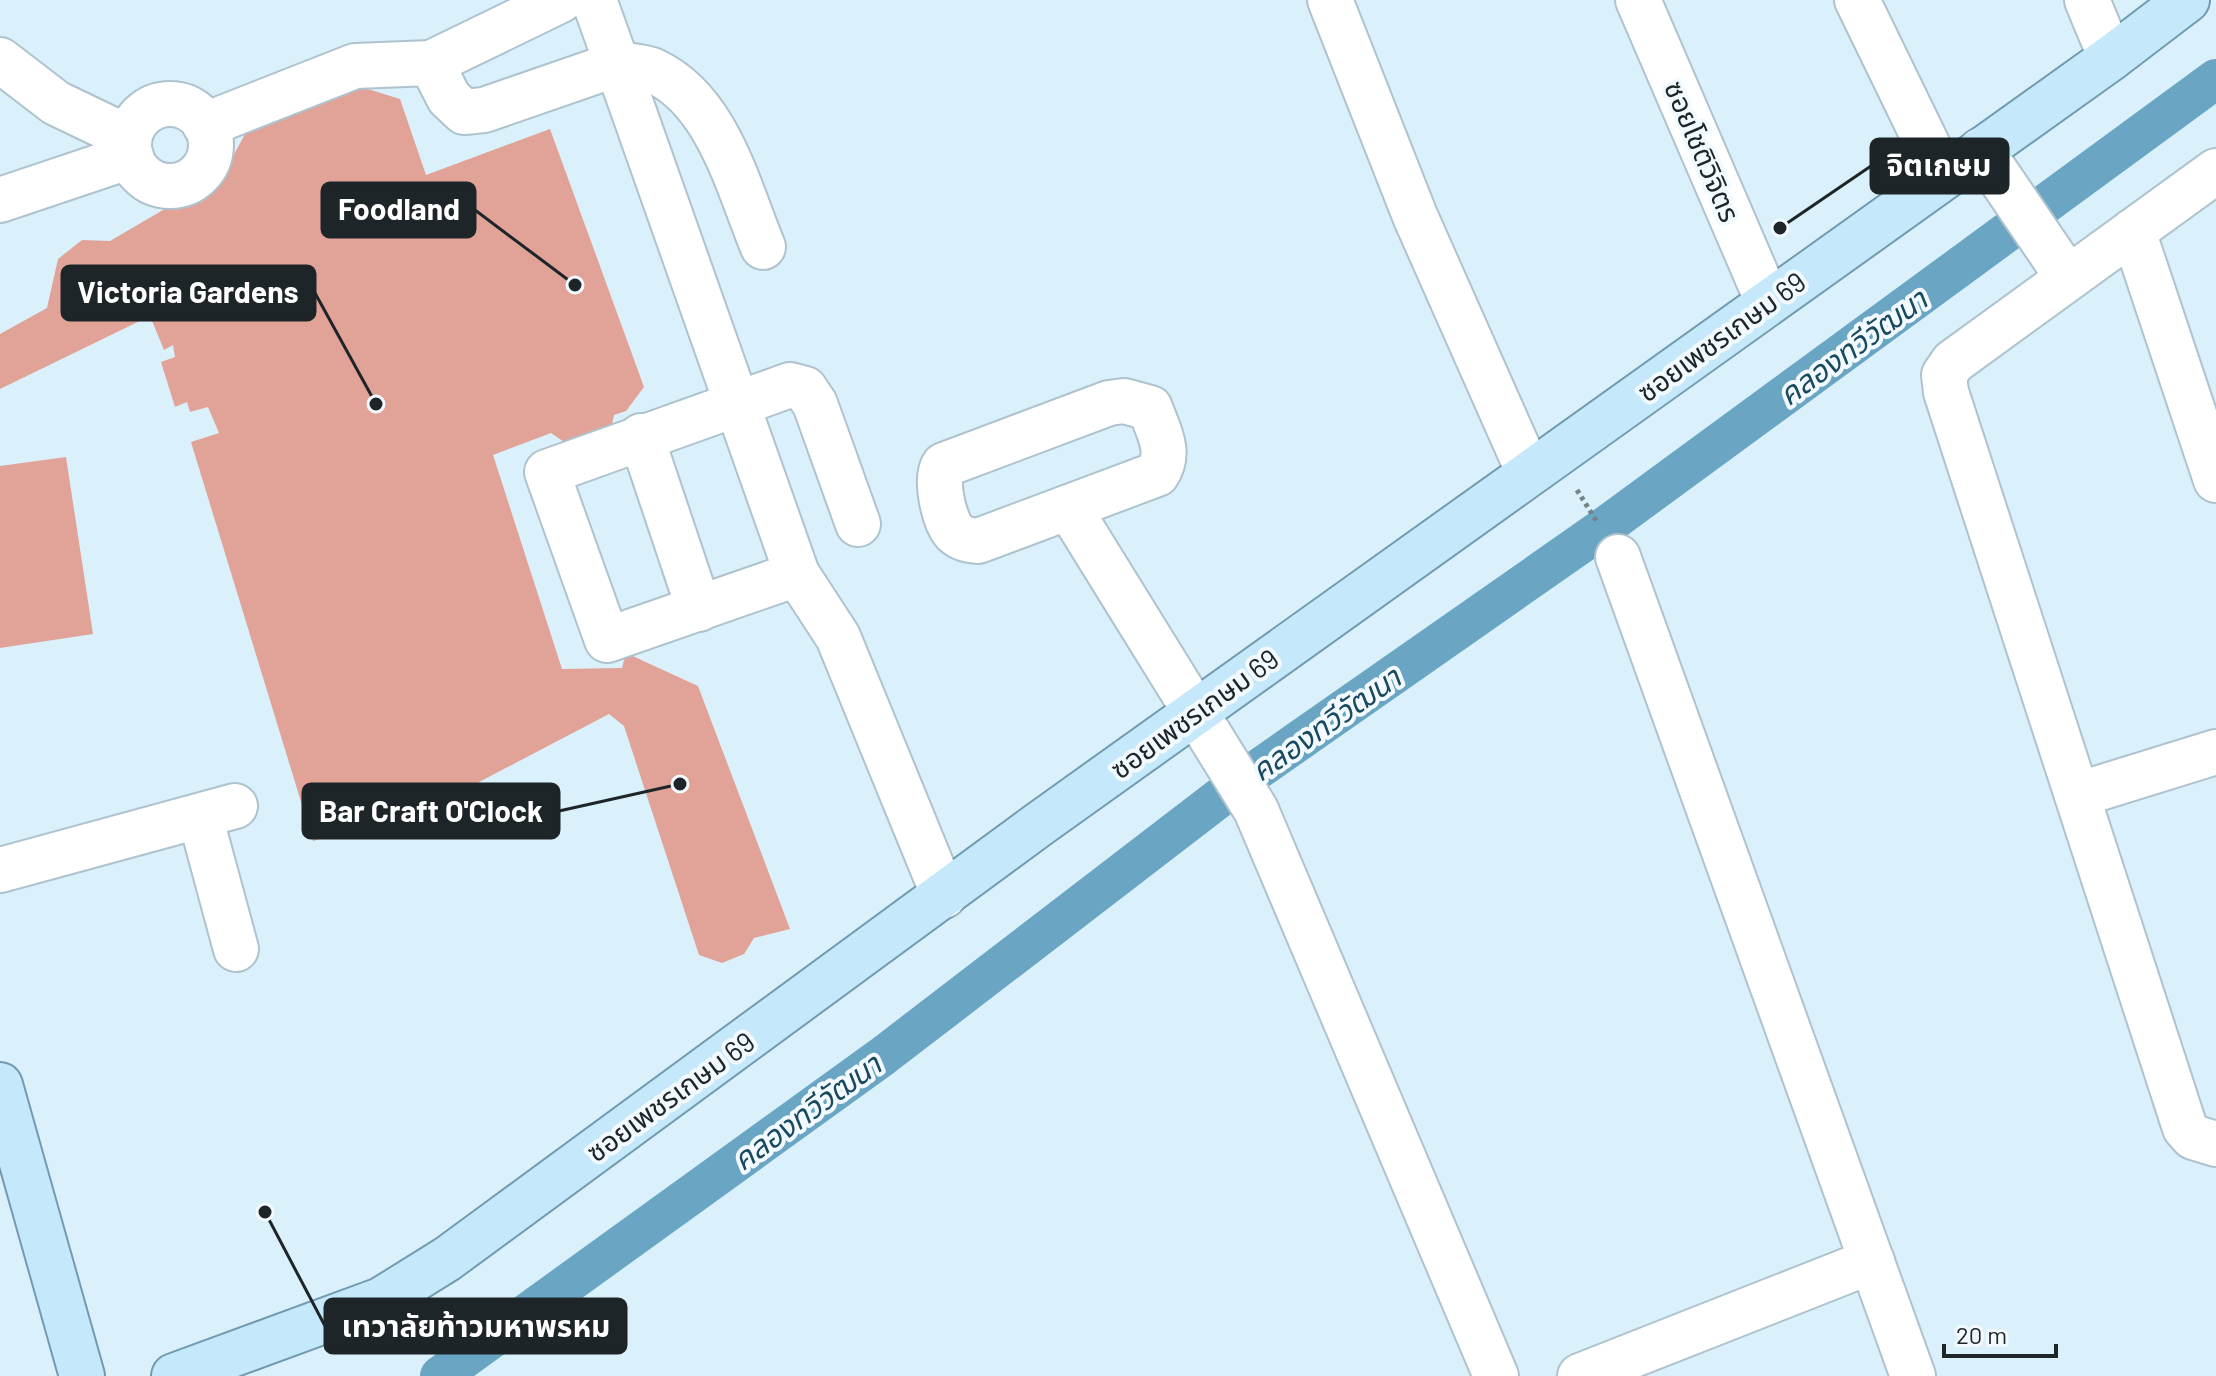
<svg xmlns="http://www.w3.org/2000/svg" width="2216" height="1376" viewBox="0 0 2216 1376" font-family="Barlow,'Noto Sans Thai',sans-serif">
<rect width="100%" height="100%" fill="#daf0fb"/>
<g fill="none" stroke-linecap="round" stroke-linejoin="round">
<polyline stroke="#6aa6c4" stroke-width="40" points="440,1376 883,1056 1240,782 1599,531 2216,79"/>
</g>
<g fill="#e1a298">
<polygon points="358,86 400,99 426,175 550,129 644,387 626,411 614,415 610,433 573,448 551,433 493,455 562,669 622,668 626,653 698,686 790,929 754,938 744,954 722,963 699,955 624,726 609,714 441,802 313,841 191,442 219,433 208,407 190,412 187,402 175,407 161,362 175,357 173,345 164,350 150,316 0,389 0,334 47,308 58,259 82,240 110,241 223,175 245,134 280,110"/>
<polygon points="66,457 93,634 0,648 0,466"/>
</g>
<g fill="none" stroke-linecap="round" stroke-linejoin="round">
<defs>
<g id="minor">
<path d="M 594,0 L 617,64 C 629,66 643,66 654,71 C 718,101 738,187 763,247"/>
<polyline points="1330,0 1415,216 1529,473"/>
<polyline points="1638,0 1768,302"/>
<polyline points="1857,0 1943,177"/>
<polyline points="2087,0 2111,58"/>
<polyline points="0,60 56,103 129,138"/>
<polyline points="431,63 561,0"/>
<circle cx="170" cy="145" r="41"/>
<polyline points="205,125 355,66 431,63 449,98 464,112 484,110 617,64 797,574 838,637 944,896"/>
<polyline points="1981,150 2068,278"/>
<polyline points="2216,171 1953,362 1944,375 1946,392 2185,1128 2193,1137 2216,1144"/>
<polyline points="0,200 131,156"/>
<polyline points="2133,231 2216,480"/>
<path d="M 1124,401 L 1150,408 C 1158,431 1172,452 1157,474 L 978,541 C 969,540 961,539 954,532 C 944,520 934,478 944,465 L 1109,403 Z"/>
<polyline points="641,436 699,609"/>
<polyline points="1069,508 1256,810 1496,1376"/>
<polyline points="1618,557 1913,1376"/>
<polyline points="797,574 607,640 547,472 790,385 805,389 815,404 858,524"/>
<polyline points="2077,795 2216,752"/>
<polyline points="200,816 236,949"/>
<polyline points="0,870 235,806"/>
<polyline points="1580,1376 1872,1261"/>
</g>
<g id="major">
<polyline points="0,1085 82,1376"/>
<polyline points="174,1376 381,1300 447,1259 1038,825 2111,58 2187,0"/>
</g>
</defs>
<use href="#minor" stroke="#aec3ce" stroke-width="48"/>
<use href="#major" stroke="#729bb0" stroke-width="48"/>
<polyline stroke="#75848b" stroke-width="5" stroke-dasharray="4 4" stroke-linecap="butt" points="1577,490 1597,522"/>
<use href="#minor" stroke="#fff" stroke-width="44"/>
<use href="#major" stroke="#c5e9fb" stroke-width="44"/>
</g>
<g text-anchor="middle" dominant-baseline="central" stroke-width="8" stroke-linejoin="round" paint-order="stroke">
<g font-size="28" fill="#1d2529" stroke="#f2faff">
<text transform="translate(1703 151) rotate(67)">ซอยโชติวิจิตร</text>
<text transform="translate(1721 336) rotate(-36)">ซอยเพชรเกษม 69</text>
<text transform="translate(1194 713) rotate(-36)">ซอยเพชรเกษม 69</text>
<text transform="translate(670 1096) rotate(-36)">ซอยเพชรเกษม 69</text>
</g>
<g font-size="30" font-style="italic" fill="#18495f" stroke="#f2faff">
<text transform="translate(1852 346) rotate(-36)">คลองทวีวัฒนา</text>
<text transform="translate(1325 723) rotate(-35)">คลองทวีวัฒนา</text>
<text transform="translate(806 1111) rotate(-36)">คลองทวีวัฒนา</text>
</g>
</g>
<path fill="none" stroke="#1d2529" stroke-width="3" d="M1780 228L1871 166M575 285L475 210M376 404L315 293M680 784L559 811M265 1212L325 1326"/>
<g fill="#1d2529" stroke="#f2faff" stroke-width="3">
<circle cx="1780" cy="228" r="8"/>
<circle cx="575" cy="285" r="8"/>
<circle cx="376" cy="404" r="8"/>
<circle cx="680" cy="784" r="8"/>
<circle cx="265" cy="1212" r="8"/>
</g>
<g fill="#1d2529" stroke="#1d2529" stroke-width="3">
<rect x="1871" y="139" width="137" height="54" rx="8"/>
<rect x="322" y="183" width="153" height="54" rx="8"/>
<rect x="62" y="266" width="253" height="54" rx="8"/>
<rect x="303" y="784" width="256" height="54" rx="8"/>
<rect x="325" y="1299" width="301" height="54" rx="8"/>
</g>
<g font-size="30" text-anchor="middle" font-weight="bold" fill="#fff">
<text x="1939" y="176">จิตเกษม</text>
<text x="399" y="220">Foodland</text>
<text x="188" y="303">Victoria Gardens</text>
<text x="431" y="822">Bar Craft O'Clock</text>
<text x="476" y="1337">เทวาลัยท้าวมหาพรหม</text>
</g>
<path d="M1944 1344v12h112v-12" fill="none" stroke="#1d2529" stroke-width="4"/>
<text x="1956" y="1344" font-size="24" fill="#1d2529" stroke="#f2faff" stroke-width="6" paint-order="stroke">20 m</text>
</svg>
